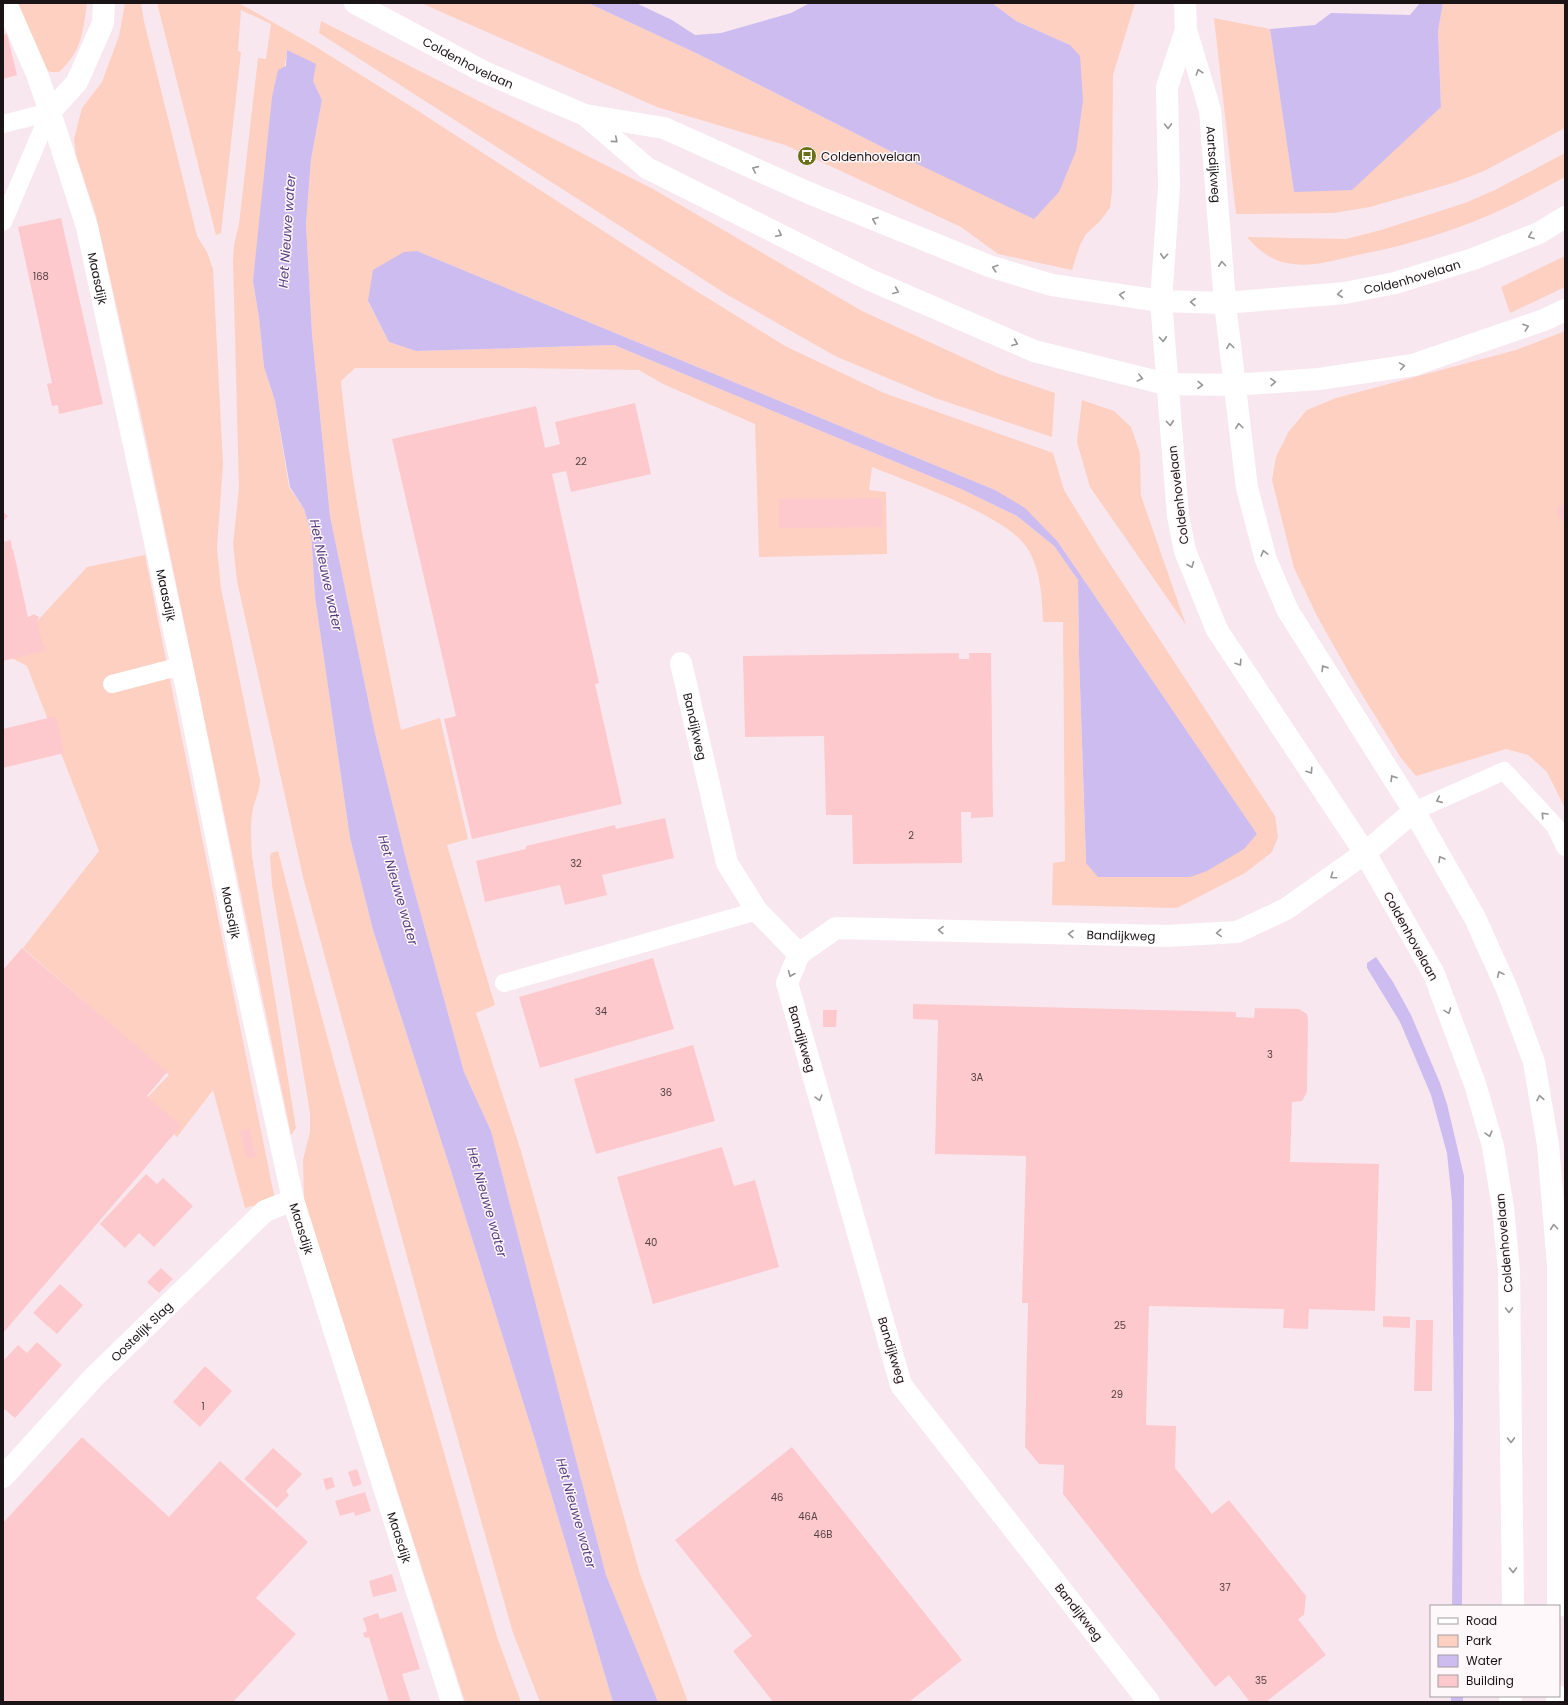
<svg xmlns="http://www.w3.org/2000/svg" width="1568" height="1705" viewBox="0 0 1568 1705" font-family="Poppins,sans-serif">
<rect width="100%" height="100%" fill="#f9e7ef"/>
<g fill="#fdd0c1" fill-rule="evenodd">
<path d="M 17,3 L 87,3 C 83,32 82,51 59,72 L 50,72 L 46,69 Z"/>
<path d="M 125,3 L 141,3 L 144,21 L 197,236 L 207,252 L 213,269 L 223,464 L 217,548 L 221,588 L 260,780 C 260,790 256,798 253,808 C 250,823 251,840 252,856 L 296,1128 L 291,1135 L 142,420 L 96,216 L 76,155 L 74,139 L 82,108 L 102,82 L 119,36 Z"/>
<path d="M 157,3 L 239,3 L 313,45 L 412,107 L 685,284 L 785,346 L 884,393 L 1053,453 L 1064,490 L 1099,547 L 1275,816 L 1278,837 L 1272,852 L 1245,873 L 1177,908 L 1052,905 L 1053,863 L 1065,861 L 1063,622 L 1043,622 C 1042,597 1041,573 1029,551 C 1012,517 909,482 872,467 L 869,490 L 886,492 L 887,554 L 759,557 L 755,424 L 663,384 L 639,370 L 520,368 L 355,368 L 341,381 C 352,499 378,614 401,730 L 440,718 L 468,839 L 447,845 L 495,1005 L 476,1013 L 521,1151 L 640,1574 L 688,1702 L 658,1702 L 606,1575 L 491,1131 L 464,1072 L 408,867 L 375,733 L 330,516 L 312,334 L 306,224 L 311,159 L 322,100 L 313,81 L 287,51 L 253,281 L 259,318 L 264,367 L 275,401 L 289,487 L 304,509 L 311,532 L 315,597 L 350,838 L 373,930 L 451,1171 L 535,1440 L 613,1702 L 540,1702 L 513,1633 L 434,1355 L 303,877 L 237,581 L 233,544 L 239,488 L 233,262 L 234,245 L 239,224 L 258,58 L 266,59 L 271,24 L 241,10 L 238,51 L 241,52 L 221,233 L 216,235 ZM 417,251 L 995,490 L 1058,542 L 1257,834 L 1086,863 L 1079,655 L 1078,580 L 1054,546 L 1017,516 L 961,489 L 614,345 L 416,351 L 389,342 L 368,302 Z"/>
<polygon points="421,3 588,3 698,54 890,151 1070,45 1016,21 992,3 1135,3 1113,75 1112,191 1110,208 1100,221 1086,234 1080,245 1072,270 998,254 961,227 785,145 657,107"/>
<polygon points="1443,3 1565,3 1565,128 1484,171 1453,183 1370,207 1334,213 1236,214 1214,18 1270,29 1294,192 1441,107 1438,31"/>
<polygon points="321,21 653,189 862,311 999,374 1055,393 1052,437 935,398 835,356 726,294 319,33"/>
<path d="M 1565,153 L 1565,177 C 1535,193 1506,209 1475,221 C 1435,237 1394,248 1353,256 C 1331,261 1309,268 1287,263 C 1270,260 1257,249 1247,237 L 1346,239 L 1381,230 L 1465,203 L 1495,190 Z"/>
<polygon points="1565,256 1565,287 1510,313 1501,287"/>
<polygon points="1565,331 1565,808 1547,772 1528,755 1506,749 1416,776 1401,758 1352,678 1317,616 1294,568 1272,480 1276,457 1289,431 1307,410 1336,398 1516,350"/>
<polygon points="1082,400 1114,411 1131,427 1140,453 1141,496 1186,625 1090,487 1077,442"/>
<polygon points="145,555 275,1200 245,1208 213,1090 177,1137 142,1103 169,1075 23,948 99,851 27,666 6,655 87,567"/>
<path d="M 278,851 C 346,1115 422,1377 498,1640 L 521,1702 L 465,1702 L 304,1200 L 303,1160 L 310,1132 L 310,1113 L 272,885 L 270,857 L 271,853 Z"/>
</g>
<g fill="#cdbcf0">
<polygon points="588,3 636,3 672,20 695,35 721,33 791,13 810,3 992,3 1016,21 1070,45 1080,56 1083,101 1076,151 1059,192 1034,219 890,151 698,54"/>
<polygon points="1420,3 1443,3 1438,31 1441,107 1352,190 1294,192 1270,29 1315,25 1331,13 1410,15"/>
<polygon points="287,50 316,64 313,81 322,100 311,159 306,224 312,334 330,516 375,733 408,867 464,1072 491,1131 606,1575 658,1702 613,1702 535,1440 451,1171 373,930 350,838 315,597 311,532 304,509 290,487 275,401 264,367 259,318 253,281 272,97 278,70 286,66"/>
<polygon points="417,251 995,490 1025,508 1058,542 1257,834 1244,849 1207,871 1190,877 1098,877 1086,863 1086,860 1079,655 1078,580 1054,546 1017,516 961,489 614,345 416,351 389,342 368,301 373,270 404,252"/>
<polygon points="1376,957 1393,982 1411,1015 1440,1083 1447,1104 1464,1176 1462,1606 1452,1606 1454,1424 1452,1202 1447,1153 1431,1095 1400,1022 1367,968 1367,963"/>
<rect x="1451" y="1696" width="12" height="6"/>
</g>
<g fill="#fdc9cc">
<polygon points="7,34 17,75 3,79 3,35"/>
<polygon points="61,218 103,404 59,414 58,405 52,406 47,384 52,383 18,227"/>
<polygon points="635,403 651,474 571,492 566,471 552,474 599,683 595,684 622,804 472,839 444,719 456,716 392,439 536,406 545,448 560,444 555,422"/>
<polygon points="882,498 883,527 779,528 779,499"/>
<polygon points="1565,504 1565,525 1556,509"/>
<polygon points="3,512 8,516 3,522"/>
<polygon points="11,540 12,550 13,549 28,617 35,614 36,616 38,616 39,619 37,620 43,646 45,646 46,649 44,649 45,651 3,661 3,542"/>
<polygon points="959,653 959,659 969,659 969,653 991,653 993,817 971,818 971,812 961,812 962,863 853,864 852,815 826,815 824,736 745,737 743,656"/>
<polygon points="56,716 64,753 3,768 3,729"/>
<polygon points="665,818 674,858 602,875 607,895 565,905 560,885 485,902 476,861 526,849 526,846 615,825 616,829"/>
<polygon points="22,948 167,1072 147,1096 181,1126 3,1333 3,970"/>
<polygon points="653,958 674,1029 540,1068 519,997"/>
<polygon points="913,1004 1236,1012 1236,1017 1254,1018 1255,1008 1299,1009 1307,1014 1308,1019 1307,1092 1302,1101 1292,1102 1290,1162 1379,1164 1375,1311 1309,1309 1308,1329 1283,1328 1284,1309 1149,1306 1146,1425 1176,1426 1175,1468 1212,1514 1229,1500 1306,1596 1304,1615 1298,1619 1326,1655 1266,1702 1250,1702 1229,1675 1215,1687 1063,1494 1064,1465 1039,1464 1025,1447 1028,1303 1022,1303 1026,1156 935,1154 938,1020 913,1019"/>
<polygon points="823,1010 837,1010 836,1027 823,1027"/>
<polygon points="693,1045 715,1121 596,1154 574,1079"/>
<polygon points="249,1128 256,1157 247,1159 240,1131"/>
<polygon points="722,1147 734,1186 755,1180 779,1267 653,1304 617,1177"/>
<polygon points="146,1174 157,1184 163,1178 193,1206 154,1247 139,1233 125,1248 100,1224"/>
<polygon points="161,1268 173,1279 159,1293 147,1282"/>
<polygon points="60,1284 83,1305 57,1334 33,1313"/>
<polygon points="1383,1316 1410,1317 1410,1328 1383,1327"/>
<polygon points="1416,1320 1433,1320 1432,1391 1414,1391"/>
<polygon points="37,1342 62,1365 15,1418 3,1408 3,1361 18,1345 27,1353"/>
<polygon points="205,1366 232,1391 200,1427 173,1402"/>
<polygon points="82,1437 169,1517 220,1461 308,1542 256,1598 296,1634 233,1702 3,1702 3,1523"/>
<polygon points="792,1447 962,1660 909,1702 773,1702 733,1651 752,1636 675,1540"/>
<polygon points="273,1448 302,1474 286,1491 289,1495 277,1508 244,1479"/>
<polygon points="357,1469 362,1484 353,1487 348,1472"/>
<polygon points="332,1477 335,1487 326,1490 323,1479"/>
<polygon points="365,1492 371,1511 355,1516 354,1512 340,1516 335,1501"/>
<polygon points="392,1574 397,1591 373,1597 369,1581"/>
<polygon points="402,1612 420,1669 402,1674 411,1702 389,1702 369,1637 365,1638 363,1633 367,1631 363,1618 378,1613 380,1619"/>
</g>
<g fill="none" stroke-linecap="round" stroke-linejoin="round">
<g stroke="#fff" stroke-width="18">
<polyline points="3,124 50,112"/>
<polyline points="3,222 50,112"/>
<polyline points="112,684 181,666"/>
<polyline points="1414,811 1504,771 1555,826 1565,847"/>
<polyline points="504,983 757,911"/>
</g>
<g stroke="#fff" stroke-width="22">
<path id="s1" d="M 6,3 L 37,74 L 50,112 L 87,227 L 187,690 L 241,961 L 293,1200 L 452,1702"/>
<path id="s2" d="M 1185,3 L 1186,30 L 1210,110 L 1225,303"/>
<polyline points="50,112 77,82 103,23 104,3"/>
<polyline points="1161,301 1169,186 1167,87 1186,30"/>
<path id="s3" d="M 681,663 L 727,863 L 757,911 L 799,954"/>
<path id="s4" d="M 3,1477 L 94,1377 L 265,1211 L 293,1200"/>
<path id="s5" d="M 1149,1702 L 901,1385 L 787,983 L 799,954 L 836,928 L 1166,936 L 1237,932 L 1286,909 L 1365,853 L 1414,811"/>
</g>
<g stroke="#fff" stroke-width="22">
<path id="s6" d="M 355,3 L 484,72 L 585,115 L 664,128 L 809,193 L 989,266 L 1052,285 L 1161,301"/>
<polyline points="585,115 647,168 868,279 1034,351 1166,384"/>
</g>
<g stroke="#fff" stroke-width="22">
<polyline points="1225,303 1247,488 1266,560 1288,611 1414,811 1475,918 1507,989 1534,1062 1548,1145 1558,1265 1558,1606"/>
<polyline points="1166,384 1234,385 1319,379 1413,365 1544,320 1565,310"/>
<path id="s7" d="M 1513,1606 L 1509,1271 L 1503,1208 L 1493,1146 L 1475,1084 L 1434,974 L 1365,853 L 1217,630 L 1185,551 L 1178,516 L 1161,301 L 1225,303 L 1345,293 L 1395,283 L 1473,259 L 1539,233 L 1565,217"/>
<polyline points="1510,1702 1511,1696"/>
<polyline points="1557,1702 1557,1696"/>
</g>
</g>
<defs><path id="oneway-chevron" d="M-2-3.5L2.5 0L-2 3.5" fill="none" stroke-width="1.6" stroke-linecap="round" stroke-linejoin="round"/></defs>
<g stroke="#989596">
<use href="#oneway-chevron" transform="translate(1199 72) rotate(-107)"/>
<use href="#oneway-chevron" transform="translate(1168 126) rotate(89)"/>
<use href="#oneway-chevron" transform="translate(615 140) rotate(40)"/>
<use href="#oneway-chevron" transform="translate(755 169) rotate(-156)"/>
<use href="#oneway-chevron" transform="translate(875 220) rotate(-158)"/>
<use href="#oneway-chevron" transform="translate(779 234) rotate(27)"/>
<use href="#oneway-chevron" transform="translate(1531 236) rotate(159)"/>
<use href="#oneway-chevron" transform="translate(1164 256) rotate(94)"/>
<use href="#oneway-chevron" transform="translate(1222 264) rotate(-94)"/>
<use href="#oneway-chevron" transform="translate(995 268) rotate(-163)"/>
<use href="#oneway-chevron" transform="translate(896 291) rotate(23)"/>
<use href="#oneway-chevron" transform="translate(1340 294) rotate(174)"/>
<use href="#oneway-chevron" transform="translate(1122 295) rotate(-172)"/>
<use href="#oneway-chevron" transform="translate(1193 302) rotate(-178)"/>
<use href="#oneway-chevron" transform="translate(1526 327) rotate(-19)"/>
<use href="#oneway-chevron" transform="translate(1163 339) rotate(86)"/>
<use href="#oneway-chevron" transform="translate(1015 343) rotate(23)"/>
<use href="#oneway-chevron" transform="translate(1230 346) rotate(-97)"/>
<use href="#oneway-chevron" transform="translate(1402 366) rotate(-9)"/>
<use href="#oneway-chevron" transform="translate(1140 378) rotate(14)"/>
<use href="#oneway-chevron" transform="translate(1273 382) rotate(-4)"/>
<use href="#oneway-chevron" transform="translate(1200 385) rotate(1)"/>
<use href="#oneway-chevron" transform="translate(1170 423) rotate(85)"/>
<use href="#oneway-chevron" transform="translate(1239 426) rotate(-97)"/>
<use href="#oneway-chevron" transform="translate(1264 553) rotate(-105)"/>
<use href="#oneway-chevron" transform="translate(1191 565) rotate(68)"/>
<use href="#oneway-chevron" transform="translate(1239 663) rotate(57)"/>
<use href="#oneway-chevron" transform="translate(1324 668) rotate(-122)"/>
<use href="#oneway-chevron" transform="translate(1310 771) rotate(57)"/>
<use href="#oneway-chevron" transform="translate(1393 778) rotate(-122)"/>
<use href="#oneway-chevron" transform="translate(1439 800) rotate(156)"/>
<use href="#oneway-chevron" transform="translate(1544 815) rotate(-133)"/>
<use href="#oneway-chevron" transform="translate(1441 859) rotate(-120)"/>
<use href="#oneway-chevron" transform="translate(1333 876) rotate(145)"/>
<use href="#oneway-chevron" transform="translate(941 930) rotate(-178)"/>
<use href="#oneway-chevron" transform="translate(1219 933) rotate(176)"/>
<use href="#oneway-chevron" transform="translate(1071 934) rotate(-178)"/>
<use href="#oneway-chevron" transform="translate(791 974) rotate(113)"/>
<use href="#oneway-chevron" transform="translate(1500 974) rotate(-114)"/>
<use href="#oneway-chevron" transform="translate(1448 1011) rotate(70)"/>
<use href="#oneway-chevron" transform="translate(819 1098) rotate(74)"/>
<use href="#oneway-chevron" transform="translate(1540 1098) rotate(-100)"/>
<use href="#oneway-chevron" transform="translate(1489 1134) rotate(74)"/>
<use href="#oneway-chevron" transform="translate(1554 1227) rotate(-95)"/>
<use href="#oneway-chevron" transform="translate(1509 1310) rotate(89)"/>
<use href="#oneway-chevron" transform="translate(1511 1440) rotate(89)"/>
<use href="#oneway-chevron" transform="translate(1513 1570) rotate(89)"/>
</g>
<defs>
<symbol id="bus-disc" viewBox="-11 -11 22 22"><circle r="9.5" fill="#697018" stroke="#fff8fb"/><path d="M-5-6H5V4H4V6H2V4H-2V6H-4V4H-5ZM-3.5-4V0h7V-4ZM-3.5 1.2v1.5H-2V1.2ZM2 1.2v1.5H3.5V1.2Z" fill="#fff"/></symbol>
</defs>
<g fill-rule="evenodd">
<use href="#bus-disc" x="796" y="145" width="22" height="22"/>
</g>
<g text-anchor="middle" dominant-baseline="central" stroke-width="3" stroke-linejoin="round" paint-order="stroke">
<g font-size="10" fill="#534144">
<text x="41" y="276">168</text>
<text x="581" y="461">22</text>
<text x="911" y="835">2</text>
<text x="576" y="863">32</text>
<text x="601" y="1011">34</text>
<text x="1270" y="1054">3</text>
<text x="977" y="1077">3A</text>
<text x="666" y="1092">36</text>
<text x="651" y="1242">40</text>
<text x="1120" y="1325">25</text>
<text x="1117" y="1394">29</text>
<text x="203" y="1406">1</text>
<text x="777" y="1497">46</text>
<text x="808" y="1516">46A</text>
<text x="823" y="1534">46B</text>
<text x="1225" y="1587">37</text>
<text x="1261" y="1680">35</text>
</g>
<g font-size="12" fill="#1a1416" stroke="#fff8fb">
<text stroke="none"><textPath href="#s6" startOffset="128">Coldenhovelaan</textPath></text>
<text stroke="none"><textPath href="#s2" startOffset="165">Aartsdijkweg</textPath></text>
<text stroke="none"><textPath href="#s7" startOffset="1640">Coldenhovelaan</textPath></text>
<text stroke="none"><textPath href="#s1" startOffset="291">Maasdijk</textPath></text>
<text transform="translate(1178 495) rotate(-97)">Coldenhovelaan</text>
<text stroke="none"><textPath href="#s1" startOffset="615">Maasdijk</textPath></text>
<text stroke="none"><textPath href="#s3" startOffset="65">Bandijkweg</textPath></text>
<text stroke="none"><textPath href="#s1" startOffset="939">Maasdijk</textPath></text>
<text stroke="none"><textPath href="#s5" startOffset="1182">Bandijkweg</textPath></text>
<text transform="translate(1411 936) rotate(61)">Coldenhovelaan</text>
<text transform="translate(802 1039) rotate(74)">Bandijkweg</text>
<text stroke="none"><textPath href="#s1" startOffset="1263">Maasdijk</textPath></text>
<text transform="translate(1504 1243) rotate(-95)">Coldenhovelaan</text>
<text stroke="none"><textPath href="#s4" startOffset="201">Oostelijk Slag</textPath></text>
<text transform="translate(892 1350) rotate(73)">Bandijkweg</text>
<text stroke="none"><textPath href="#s1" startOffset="1587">Maasdijk</textPath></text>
<text transform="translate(1079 1612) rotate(52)">Bandijkweg</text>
</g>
<g font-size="12" fill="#1a1416" stroke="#fff8fb" text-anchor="start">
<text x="821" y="156">Coldenhovelaan</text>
</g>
<g font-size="13" font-style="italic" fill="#573e7e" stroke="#fff8fb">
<text transform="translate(287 231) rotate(-86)">Het Nieuwe water</text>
<text transform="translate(326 575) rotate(78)">Het Nieuwe water</text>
<text transform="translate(398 890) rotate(74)">Het Nieuwe water</text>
<text transform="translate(487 1202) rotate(74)">Het Nieuwe water</text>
<text transform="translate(576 1513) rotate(74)">Het Nieuwe water</text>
</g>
</g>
<rect width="1568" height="1705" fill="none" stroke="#1a1416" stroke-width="8"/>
<rect x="1430" y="1605" width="130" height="92" fill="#fff8fb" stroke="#a39d9f"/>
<rect x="1438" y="1618" width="20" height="6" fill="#ffffff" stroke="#a39d9f"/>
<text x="1466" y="1625" font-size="12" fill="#1a1416">Road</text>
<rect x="1438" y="1635" width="20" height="12" fill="#fdd0c1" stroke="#a39d9f"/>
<text x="1466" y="1645" font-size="12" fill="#1a1416">Park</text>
<rect x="1438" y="1655" width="20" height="12" fill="#cdbcf0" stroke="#a39d9f"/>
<text x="1466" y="1665" font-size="12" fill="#1a1416">Water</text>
<rect x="1438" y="1675" width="20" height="12" fill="#fdc9cc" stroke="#a39d9f"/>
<text x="1466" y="1685" font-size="12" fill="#1a1416">Building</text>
</svg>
